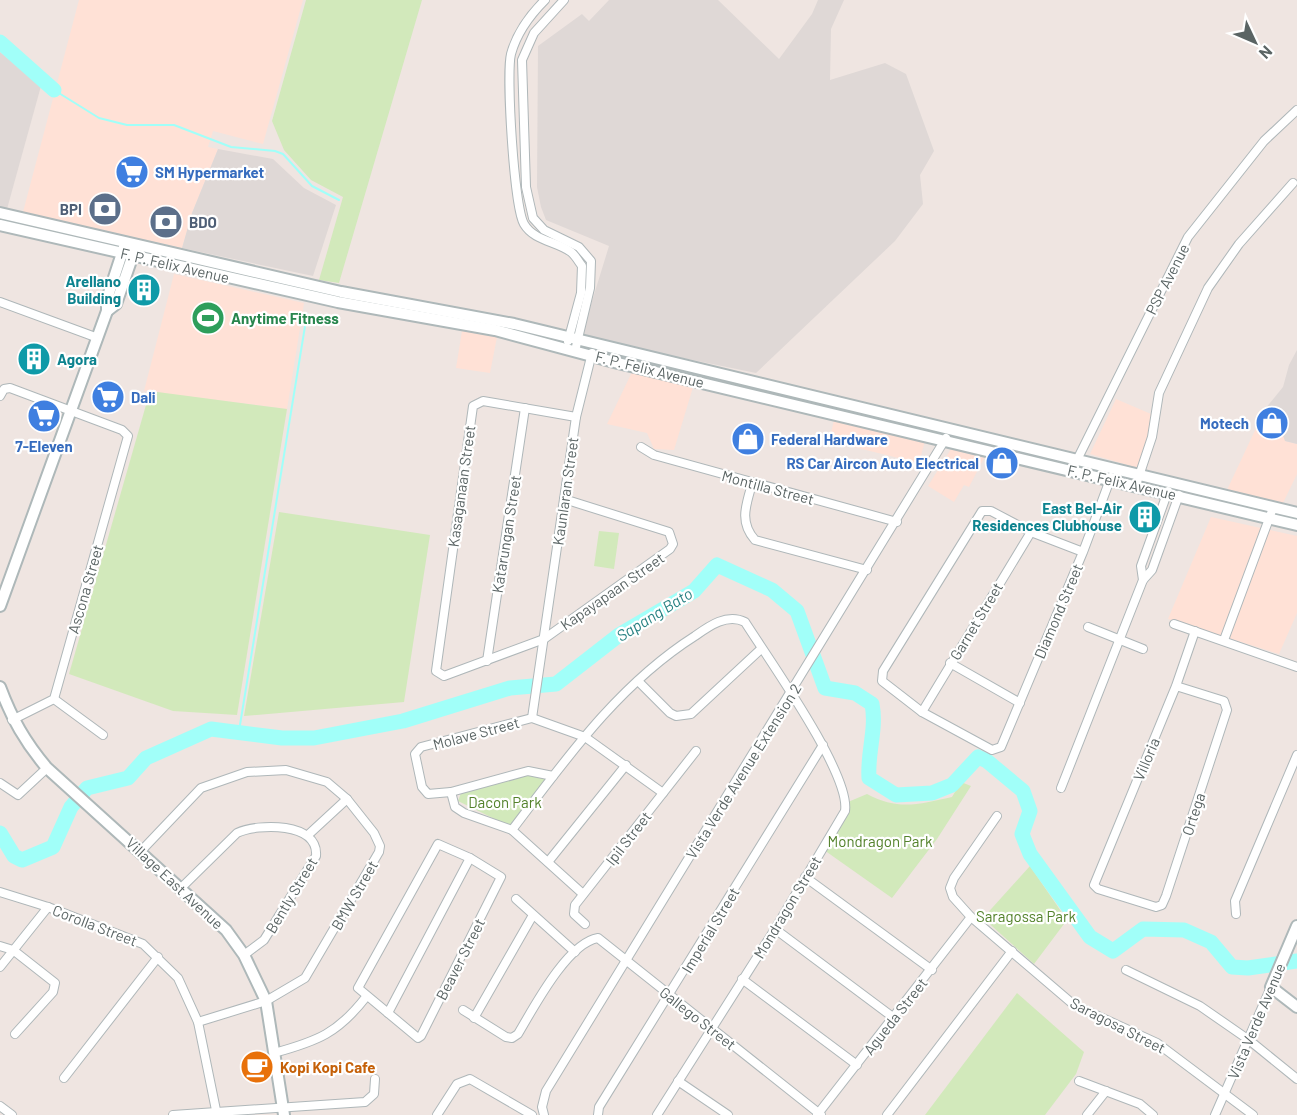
<svg xmlns="http://www.w3.org/2000/svg" width="1297" height="1115" viewBox="0 0 1297 1115" font-family="Barlow,sans-serif">
<rect width="100%" height="100%" fill="#efe5e1"/>
<g fill="#ffe1d6">
<polygon points="79,0 303,0 263,144 213,131 208,147 218,149 192,213 182,248 23,212"/>
<polygon points="174,274 304,303 287,409 144,391"/>
<polygon points="462,331 497,337 490,373 456,368"/>
<polygon points="632,372 694,384 674,450 654,449 647,433 607,424"/>
<polygon points="1116,399 1151,414 1152,431 1138,468 1090,454"/>
<polygon points="1265,409 1288,420 1285,441 1297,444 1297,474 1283,503 1227,490"/>
<polygon points="835,416 926,437 919,463 829,441"/>
<polygon points="951,449 984,458 969,487 964,485 954,502 928,486"/>
<polygon points="1211,517 1297,536 1297,613 1279,654 1168,619"/>
</g>
<g fill="#dfd8d6">
<polygon points="609,0 718,0 779,59 812,14 818,0 844,0 831,29 830,80 885,63 906,74 934,151 920,175 923,204 895,241 756,373 581,337 609,246 546,220 541,207 537,187 538,46 582,14 589,21"/>
<polygon points="0,52 41,86 7,209 0,207"/>
<polygon points="218,149 273,159 304,188 336,205 313,276 182,248 192,213"/>
<polygon points="1297,350 1297,444 1285,441 1282,433 1288,420 1265,409 1283,387 1289,365"/>
</g>
<g fill="#d2e9bb">
<polygon points="306,0 422,0 339,283 319,280 343,197 311,180 284,150 272,121"/>
<polygon points="150,391 287,409 237,715 173,711 69,674"/>
<polygon points="279,512 430,535 404,702 244,716"/>
<polygon points="599,531 619,533 614,569 594,566"/>
<polygon points="531,774 548,778 513,828 458,801 461,793"/>
<path d="M 961,782 L 971,786 L 937,839 L 892,898 L 824,850 L 848,810 L 848,802 L 867,794 C 899,811 919,804 952,797 Z"/>
<polygon points="1030,866 1067,920 1034,964 983,918"/>
<polygon points="1017,993 1084,1052 1076,1074 1045,1115 925,1115"/>
</g>
<g fill="none" stroke-linecap="round" stroke-linejoin="round">
<g stroke="#a1fff9" stroke-width="2">
<polyline points="54,90 99,118 127,125 174,125 231,147 275,151 283,154 312,186 339,200"/>
<polyline points="239,731 307,314"/>
</g>
<g stroke="#a1fff9" stroke-width="15">
<polyline points="0,42 54,90"/>
<path d="M 0,833 L 14,856 L 22,860 L 53,847 L 71,807 L 87,788 L 128,778 L 146,758 L 211,729 L 282,738 L 314,738 L 403,721 L 510,688 L 556,684 L 619,635 L 694,591 L 717,565 L 772,590 L 797,611 L 825,688 L 855,693 L 872,704 C 877,729 867,753 869,778 L 896,795 L 932,793 L 952,785 L 978,757 L 987,761 L 1023,791 L 1030,811 L 1022,834 L 1030,854 L 1090,937 L 1113,951 L 1143,929 L 1184,930 L 1211,942 L 1232,967 L 1248,968 L 1297,961"/>
</g>
<defs>
<g id="street">
<path d="M 545,0 C 530,15 517,32 511,54 C 506,74 514,207 524,224 C 534,241 556,241 571,252 C 575,255 579,262 582,266 L 581,293 L 568,341"/>
<polyline points="564,0 534,33 522,60 526,187 533,218 544,230 579,247 591,261 590,288 575,351"/>
<polyline points="0,302 98,338"/>
<polyline points="0,396 4,389 10,388 122,430 128,436 54,699 12,720"/>
<polyline points="641,447 654,455 897,522"/>
<polyline points="1072,470 1188,237 1264,141 1297,110"/>
<path d="M 752,484 C 746,505 739,522 755,540 L 867,570"/>
<polyline points="1136,485 1152,437 1159,393 1208,288 1239,244 1293,183"/>
<polyline points="564,499 669,532 673,544 670,549 544,639 444,676 436,671 473,406 483,401 576,417"/>
<polyline points="1083,552 1031,532 991,511 982,511 883,671 882,681 922,712 992,750 1001,747 1083,552 1111,477"/>
<polyline points="1143,580 1141,566 1168,491"/>
<polyline points="1174,624 1297,667"/>
<polyline points="1088,627 1143,649"/>
<polyline points="1224,640 1273,508"/>
<polyline points="487,661 525,408"/>
<polyline points="950,663 1020,703"/>
<polyline points="638,681 670,713 676,716 691,714 761,649"/>
<polyline points="1176,686 1224,701 1227,710 1166,896 1162,905 1156,907 1098,889 1094,885 1176,686 1195,631"/>
<polyline points="54,699 103,735"/>
<polyline points="922,712 1031,532"/>
<polyline points="532,718 576,417 592,353"/>
<polyline points="553,776 528,771 451,792 428,794 422,787 415,754 421,747 532,718 585,737 663,793"/>
<polyline points="0,783 18,795 47,768"/>
<polyline points="1061,788 1143,580 1152,570 1179,495"/>
<polyline points="451,792 455,807 464,813 512,830 583,894"/>
<polyline points="997,816 954,878 950,888 953,897 971,917 1074,1005 1157,1043 1253,1115"/>
<path d="M 512,830 C 566,759 618,685 695,636 C 709,626 727,613 745,622 C 767,657 851,774 845,811 L 775,929 L 657,1115"/>
<polyline points="308,835 347,799"/>
<polygon points="438,844 470,858 501,877 421,1036 418,1038 358,988"/>
<polyline points="141,851 201,788 247,772 286,770 327,782 347,799 374,833 380,846 379,852 305,978 266,1001 198,1022"/>
<polyline points="548,862 626,765"/>
<polyline points="805,877 932,970"/>
<path d="M 181,888 L 237,833 C 258,823 319,822 316,856 L 264,940 L 244,955"/>
<polyline points="0,892 48,907 143,944 178,978 198,1022 217,1115"/>
<polyline points="516,899 575,952"/>
<polyline points="1236,914 1235,901 1297,755"/>
<polyline points="585,924 574,914 575,905 696,751"/>
<polyline points="775,929 894,1018"/>
<polyline points="0,946 13,950 55,983 53,992 15,1034"/>
<polyline points="0,967 48,907"/>
<polyline points="1126,970 1200,1006 1249,1040 1297,1079"/>
<polyline points="742,979 857,1065"/>
<path d="M 463,1010 L 506,1037 L 512,1038 L 518,1034 C 533,1009 567,943 598,938 L 821,1115"/>
<polyline points="388,1013 470,858"/>
<polyline points="474,1018 533,915"/>
<path d="M 274,1053 C 318,1041 338,1033 366,997"/>
<polyline points="64,1078 158,957"/>
<polyline points="678,1081 728,1115"/>
<polyline points="1079,1081 1140,1104 1153,1115"/>
<polyline points="0,1106 12,1115"/>
<polyline points="173,1115 365,1102 374,1094 375,1079"/>
<polyline points="437,1115 457,1084 470,1079 532,1115"/>
<polyline points="544,1115 542,1107 546,1091 946,438"/>
<polyline points="598,1115 599,1107 823,745"/>
<polyline points="817,1115 971,917"/>
<polyline points="887,1115 1012,951"/>
<polyline points="1087,1115 1106,1091"/>
<polyline points="1215,1115 1271,987"/>
</g>
<g id="secondary">
<polyline points="0,213 341,292 514,324 1297,513"/>
<polyline points="0,225 338,302 495,330 618,363 1297,525"/>
<polyline points="107,311 116,304 135,249"/>
<polyline points="0,606 107,311 107,299 124,247"/>
<path d="M 0,687 C 12,719 25,742 47,768 L 226,930 L 244,955 L 266,1001 L 284,1115"/>
<polyline points="1297,926 1271,987 1297,1007"/>
</g>
</defs>
<use href="#street" stroke="#afb7b9" stroke-width="10"/>
<use href="#secondary" stroke="#aeb8b9" stroke-width="14"/>
<use href="#street" stroke="#fff" stroke-width="8"/>
<use href="#secondary" stroke="#fff" stroke-width="10"/>
</g>
<defs>
<symbol id="supermarket-disc" viewBox="-11 -11 22 22"><circle r="9.5" fill="#3f7fe0" stroke="#fff"/><path d="M-6-5.5h2.5l.6 2H6L4.5 2H-2.5L-4.4-4H-6ZM-1.5 3.2a1.3 1.3 0 1 0 .1 0ZM3 3.2a1.3 1.3 0 1 0 .1 0Z" fill="#fff"/></symbol>
<symbol id="bank-disc" viewBox="-11 -11 22 22"><circle r="9.5" fill="#5c6f8a" stroke="#fff"/><path d="M-6-4H6V4H-6ZM0-2.3a2.3 2.3 0 1 0 0 4.6a2.3 2.3 0 1 0 0-4.6Z" fill="#fff"/></symbol>
<symbol id="building-disc" viewBox="-11 -11 22 22"><circle r="9.5" fill="#0f9aa8" stroke="#fff"/><path d="M-4-6H4V6H1V3H-1V6H-4ZM-2.5-4.3h1.7v1.8h-1.7ZM.8-4.3h1.7v1.8H.8ZM-2.5-1h1.7V.8h-1.7ZM.8-1h1.7V.8H.8Z" fill="#fff"/></symbol>
<symbol id="stadium-disc" viewBox="-11 -11 22 22"><circle r="9.5" fill="#2e9e5b" stroke="#fff"/><path d="M0-5a6.5 5 0 1 0 0 10a6.5 5 0 1 0 0-10ZM-3.5-1.8h7v3.6h-7Z" fill="#fff"/></symbol>
<symbol id="shop-disc" viewBox="-11 -11 22 22"><circle r="9.5" fill="#3f7fe0" stroke="#fff"/><path d="M-5-2.5h2.3a2.7 3.5 0 0 1 5.4 0H5L5.5 6h-11ZM-1.5-2.5h3a1.5 2.3 0 0 0-3 0Z" fill="#fff"/></symbol>
<symbol id="cafe-disc" viewBox="-11 -11 22 22"><circle r="9.5" fill="#e8710a" stroke="#fff"/><path d="M-5.5-4.5H6V0H3Q3 3.5 0 3.5H-2.5Q-5.5 3.5-5.5 0ZM3-3.2v2h1.7v-2ZM-6 4.5H4V6H-6Z" fill="#fff"/></symbol>
</defs>
<g fill-rule="evenodd">
<use href="#supermarket-disc" x="113" y="153" width="38" height="38"/>
<use href="#bank-disc" x="86" y="190" width="38" height="38"/>
<use href="#bank-disc" x="147" y="203" width="38" height="38"/>
<use href="#building-disc" x="125" y="271" width="38" height="38"/>
<use href="#stadium-disc" x="189" y="299" width="38" height="38"/>
<use href="#building-disc" x="15" y="340" width="38" height="38"/>
<use href="#supermarket-disc" x="89" y="378" width="38" height="38"/>
<use href="#supermarket-disc" x="25" y="397" width="38" height="38"/>
<use href="#shop-disc" x="1253" y="404" width="38" height="38"/>
<use href="#shop-disc" x="729" y="420" width="38" height="38"/>
<use href="#shop-disc" x="983" y="444" width="38" height="38"/>
<use href="#building-disc" x="1126" y="498" width="38" height="38"/>
<use href="#cafe-disc" x="238" y="1048" width="38" height="38"/>
</g>
<g text-anchor="middle" dominant-baseline="central" stroke-width="4.5" stroke-linejoin="round" paint-order="stroke">
<g font-size="15" font-weight="bold" fill="#366cbe" stroke="#fff" text-anchor="start">
<text x="155" y="172">SM Hypermarket</text>
<text x="131" y="397">Dali</text>
<text x="1249" y="423" text-anchor="end">Motech</text>
<text x="771" y="439">Federal Hardware</text>
<text x="44" y="446" text-anchor="middle">7-Eleven</text>
<text x="979" y="463" text-anchor="end">RS Car Aircon Auto Electrical</text>
</g>
<g font-size="15" font-weight="bold" fill="#4e5e75" stroke="#fff" text-anchor="end">
<text x="82" y="209">BPI</text>
<text x="189" y="222" text-anchor="start">BDO</text>
</g>
<g font-size="15" fill="#5a6464" stroke="#fff">
<text transform="translate(175 265) rotate(13)">F. P. Felix Avenue</text>
<text transform="translate(1167 279) rotate(-63)">PSP Avenue</text>
<text transform="translate(650 369) rotate(14)">F. P. Felix Avenue</text>
<text transform="translate(1122 482) rotate(13)">F. P. Felix Avenue</text>
<text transform="translate(461 486) rotate(-82)">Kasaganaan Street</text>
<text transform="translate(768 487) rotate(15)">Montilla Street</text>
<text transform="translate(565 491) rotate(-82)">Kaunlaran Street</text>
<text transform="translate(506 534) rotate(-81)">Katarungan Street</text>
<text transform="translate(85 589) rotate(-74)">Ascona Street</text>
<text transform="translate(612 591) rotate(-35)">Kapayapaan Street</text>
<text transform="translate(1058 611) rotate(-67)">Diamond Street</text>
<text transform="translate(976 621) rotate(-59)">Garnet Street</text>
<text transform="translate(476 733) rotate(-15)">Molave Street</text>
<text transform="translate(1146 759) rotate(-67)">Villoria</text>
<text transform="translate(743 771) rotate(-58)">Vista Verde Avenue Extension 2</text>
<text transform="translate(1193 814) rotate(-72)">Ortega</text>
<text transform="translate(628 838) rotate(-52)">Ipil Street</text>
<text transform="translate(175 883) rotate(43)">Village East Avenue</text>
<text transform="translate(291 895) rotate(-59)">Bently Street</text>
<text transform="translate(354 895) rotate(-60)">BMW Street</text>
<text transform="translate(787 907) rotate(-59)">Mondragon Street</text>
<text transform="translate(95 925) rotate(21)">Corolla Street</text>
<text transform="translate(710 930) rotate(-59)">Imperial Street</text>
<text transform="translate(460 959) rotate(-63)">Beaver Street</text>
<text transform="translate(895 1016) rotate(-52)">Agueda Street</text>
<text transform="translate(698 1018) rotate(38)">Gallego Street</text>
<text transform="translate(1256 1021) rotate(-67)">Vista Verde Avenue</text>
<text transform="translate(1118 1025) rotate(27)">Saragosa Street</text>
</g>
<g font-size="15" font-weight="bold" fill="#0d838f" stroke="#fff" text-anchor="end">
<text x="121" y="281">Arellano<tspan x="121" dy="17">Building</tspan></text>
<text x="57" y="359" text-anchor="start">Agora</text>
<text x="1122" y="508">East Bel-Air<tspan x="1122" dy="17">Residences Clubhouse</tspan></text>
</g>
<g font-size="15" font-weight="bold" fill="#27864d" stroke="#fff" text-anchor="start">
<text x="231" y="318">Anytime Fitness</text>
</g>
<g font-size="15" fill="#53822b" stroke="#fff">
<text x="505" y="802">Dacon Park</text>
<text x="880" y="841">Mondragon Park</text>
<text x="1026" y="916">Saragossa Park</text>
</g>
<g font-size="15" font-weight="bold" fill="#c56008" stroke="#fff" text-anchor="start">
<text x="280" y="1067">Kopi Kopi Cafe</text>
</g>
<g font-size="16" font-style="italic" fill="#288283" stroke="#fff">
<text transform="translate(654 614) rotate(-32)">Sapang Bato</text>
</g>
</g>
<g transform="translate(1255 42) rotate(134)" stroke="#ffffff" stroke-width="4.5" paint-order="stroke">
<path d="M0-4.5L10 22L0 15L-10 22Z" fill="#5a6464"/>
<text y="-9" font-size="16" font-weight="bold" text-anchor="middle" fill="#5a6464">N</text>
</g>
</svg>
